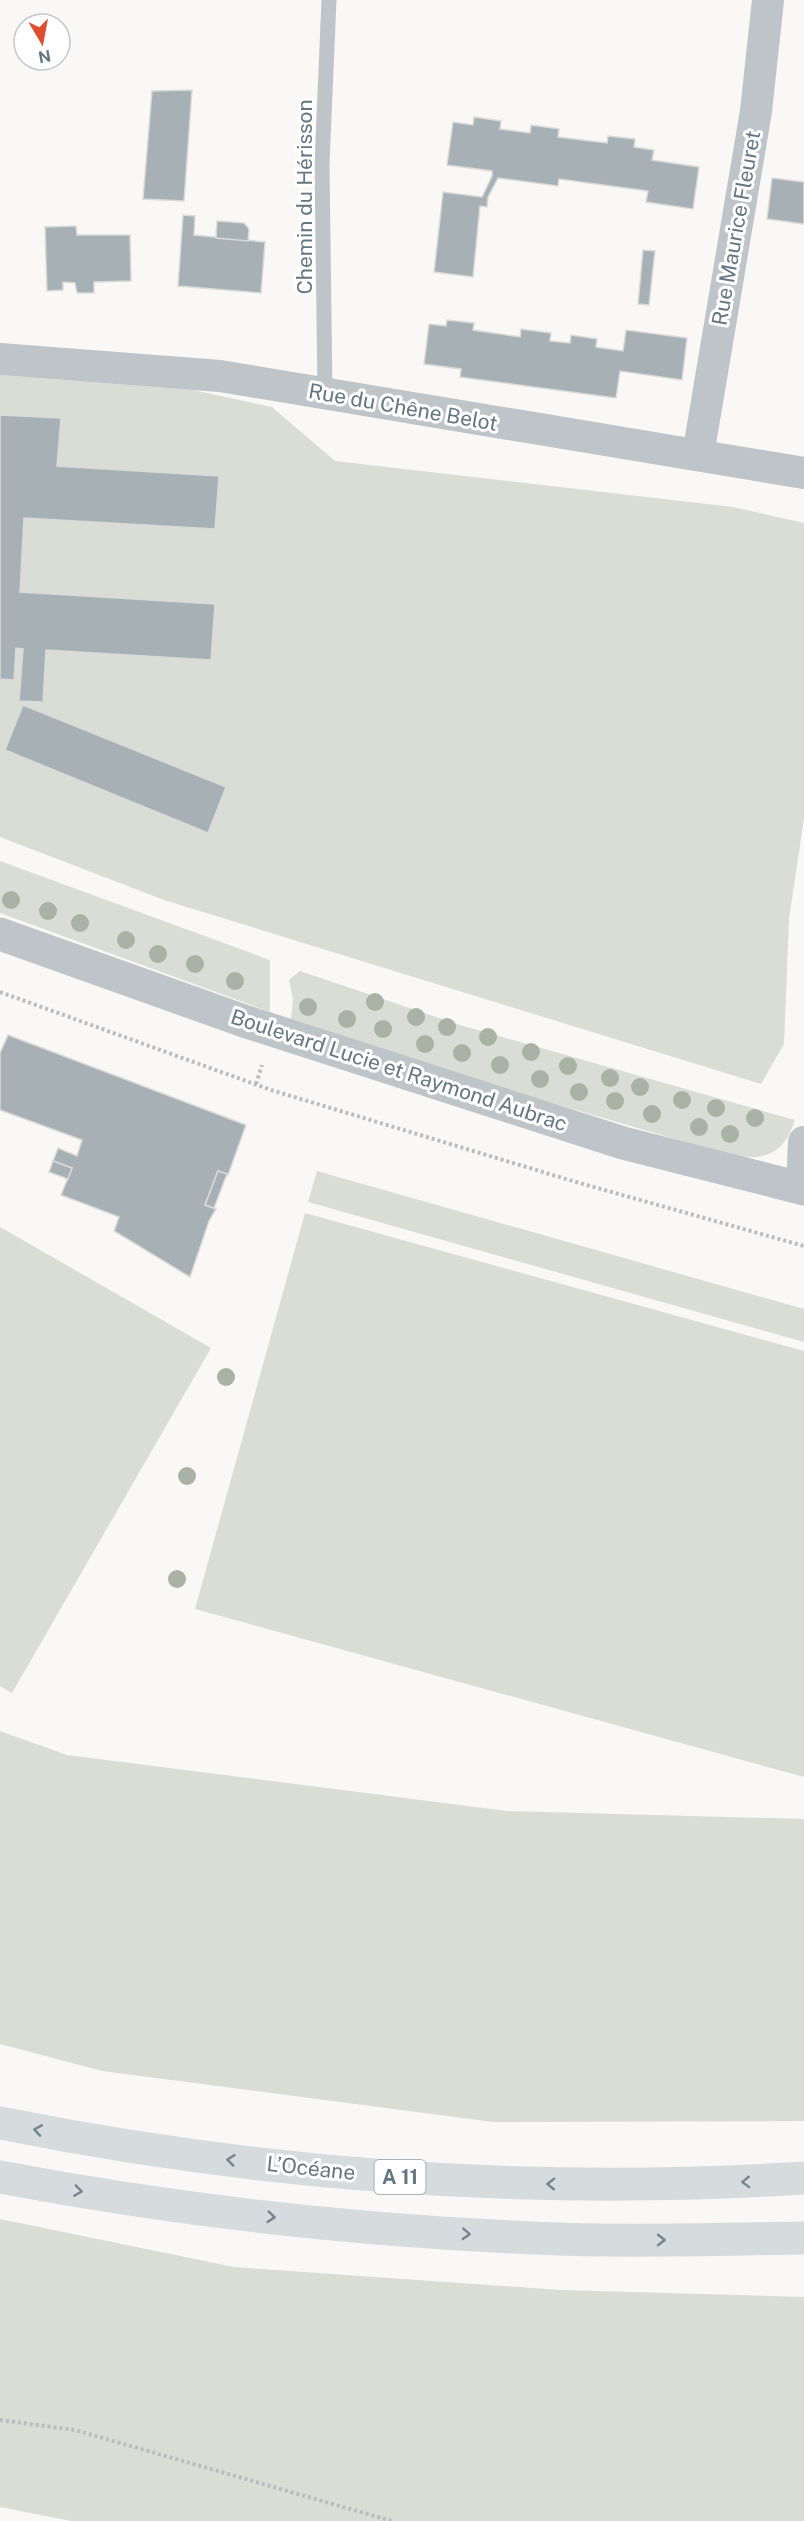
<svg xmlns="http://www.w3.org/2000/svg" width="804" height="2521" viewBox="0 0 804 2521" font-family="'Public Sans',sans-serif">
<rect width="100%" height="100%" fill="#f9f8f6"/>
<g fill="#d9ddd5">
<polygon points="0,375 193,390 272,407 335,461 733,507 804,523 804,818 789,919 784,1044 761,1084 164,900 0,837"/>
<polygon points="0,861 270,960 270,1012 0,913"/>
<path d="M 300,971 L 460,1025 L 795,1120 C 784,1152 770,1159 736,1157 L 539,1099 L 291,1019 L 293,1000 L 289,980 Z"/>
<polygon points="317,1171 804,1309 804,1342 308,1202"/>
<polygon points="305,1213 804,1351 804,1777 195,1609"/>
<polygon points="0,1227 211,1348 12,1693 0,1686"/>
<polygon points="0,1731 67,1755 507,1811 804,1819 804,2121 493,2122 102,2071 0,2044"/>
<polygon points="0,2219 234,2267 561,2290 804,2297 804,2521 71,2521 0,2507"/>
</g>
<g fill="#a6b0b5" stroke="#dadad8" stroke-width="1.5">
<polygon points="192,90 184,201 143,199 152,91"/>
<polygon points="474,117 501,121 500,129 530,133 531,125 559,129 558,137 607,143 608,136 635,139 634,147 654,150 652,160 699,167 693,209 646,202 648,191 559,179 558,186 498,178 488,197 487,207 480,206 473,277 434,272 443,192 482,197 492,176 492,171 447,165 453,122 473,125"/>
<polygon points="772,178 804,182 804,224 767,219"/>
<polygon points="183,215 195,216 194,235 265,242 261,293 178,286"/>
<polygon points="217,221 244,223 249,229 248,241 216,238"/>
<polygon points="76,226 77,235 130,235 131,281 94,282 94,293 77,293 75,283 63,282 63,290 47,291 45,227"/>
<polygon points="643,250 655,251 649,305 638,304"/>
<polygon points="447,320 474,323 473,330 520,337 521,329 551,333 550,341 570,343 571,335 597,339 596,347 623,351 626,330 687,338 682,380 620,371 616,398 460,377 461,369 424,364 429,324 446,326"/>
<polygon points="0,415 61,418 57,466 219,476 215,529 24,518 20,592 215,604 211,660 46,650 43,702 19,701 23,649 16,648 14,680 0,679"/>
<polygon points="23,705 226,787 208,833 5,750"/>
<polygon points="8,1035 246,1125 228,1175 218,1171 205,1205 216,1209 209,1221 190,1277 114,1231 119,1217 61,1195 72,1168 53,1161 58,1148 77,1156 82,1140 0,1110 0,1053"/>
<polygon points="53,1161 72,1168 68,1179 49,1172"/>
<polygon points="218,1171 227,1174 214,1208 205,1205"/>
</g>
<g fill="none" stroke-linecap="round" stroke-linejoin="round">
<g stroke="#babdc0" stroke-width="4" stroke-dasharray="3 3" stroke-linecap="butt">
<polyline points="0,992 271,1090 576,1182 804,1246"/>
<polyline points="256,1084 262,1065"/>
<polyline points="0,2420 75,2430 392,2521"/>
</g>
<polyline stroke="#bfc4c8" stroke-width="15" points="325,393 322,164 329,0"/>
<g stroke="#bfc4c8" stroke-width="32">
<polyline points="0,359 220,376 804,473"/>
<polyline points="698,455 756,111 768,0"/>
<polyline points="802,1188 804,1142"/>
</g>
<polyline stroke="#bfc4c8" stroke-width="33" points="0,934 244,1021 623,1143 804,1189"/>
<g stroke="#d6dbde" stroke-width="33">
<path d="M 0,2123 C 264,2176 535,2195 804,2178"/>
<path d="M 0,2177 C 184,2212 372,2232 559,2239 C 640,2242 723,2239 804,2238"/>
</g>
</g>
<g fill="#a9b2a5">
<circle cx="11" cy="900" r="9"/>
<circle cx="48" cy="911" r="9"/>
<circle cx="80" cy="923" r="9"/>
<circle cx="126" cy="940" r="9"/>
<circle cx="158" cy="954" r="9"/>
<circle cx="195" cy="964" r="9"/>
<circle cx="235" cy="981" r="9"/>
<circle cx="375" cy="1002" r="9"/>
<circle cx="308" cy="1007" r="9"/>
<circle cx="416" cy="1017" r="9"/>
<circle cx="347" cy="1019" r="9"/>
<circle cx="447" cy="1027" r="9"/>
<circle cx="383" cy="1029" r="9"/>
<circle cx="488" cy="1037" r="9"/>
<circle cx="425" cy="1044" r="9"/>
<circle cx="531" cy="1052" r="9"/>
<circle cx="462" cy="1053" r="9"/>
<circle cx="500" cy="1065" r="9"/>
<circle cx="568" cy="1066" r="9"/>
<circle cx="610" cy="1078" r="9"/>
<circle cx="540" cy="1079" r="9"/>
<circle cx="640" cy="1087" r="9"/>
<circle cx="579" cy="1092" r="9"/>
<circle cx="682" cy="1100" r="9"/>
<circle cx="615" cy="1101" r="9"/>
<circle cx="716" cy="1108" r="9"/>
<circle cx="652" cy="1114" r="9"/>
<circle cx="755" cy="1118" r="9"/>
<circle cx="699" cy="1127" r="9"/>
<circle cx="730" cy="1134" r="9"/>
<circle cx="226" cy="1377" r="9"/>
<circle cx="187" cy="1476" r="9"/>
<circle cx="177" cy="1579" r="9"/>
</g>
<defs><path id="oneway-chevron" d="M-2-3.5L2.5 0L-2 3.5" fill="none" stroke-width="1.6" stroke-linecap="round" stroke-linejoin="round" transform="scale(1.5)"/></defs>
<g stroke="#75858e">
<use href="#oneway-chevron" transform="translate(38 2130) rotate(-170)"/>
<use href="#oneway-chevron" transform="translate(231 2160) rotate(-173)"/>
<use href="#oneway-chevron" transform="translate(746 2182) rotate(178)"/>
<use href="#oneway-chevron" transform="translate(551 2184) rotate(-179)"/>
<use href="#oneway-chevron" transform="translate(78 2191) rotate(8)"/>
<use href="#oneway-chevron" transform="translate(271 2217) rotate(6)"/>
<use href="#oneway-chevron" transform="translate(466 2234) rotate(3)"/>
<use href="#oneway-chevron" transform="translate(661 2240)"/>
</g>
<g text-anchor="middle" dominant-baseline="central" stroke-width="6" stroke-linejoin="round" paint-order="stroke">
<rect fill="#fff" stroke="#929fa6" stroke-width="1.5" x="374.5" y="2160" width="51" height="34" rx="4.5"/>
<g font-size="20" font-weight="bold" fill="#647680">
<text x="400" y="2177">A 11</text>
</g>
<g font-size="21" fill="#647680" stroke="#fff">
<text transform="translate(304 197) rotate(-90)">Chemin du Hérisson</text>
<text transform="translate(736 228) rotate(-80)">Rue Maurice Fleuret</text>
<text transform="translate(403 407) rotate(10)">Rue du Chêne Belot</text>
<text transform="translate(399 1070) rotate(18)">Boulevard Lucie et Raymond Aubrac</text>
<text transform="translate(311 2168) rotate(6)">L’Océane</text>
</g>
</g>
<g transform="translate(42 42) rotate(170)"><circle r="28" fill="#ffffff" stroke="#c1c8cc" stroke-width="1.5"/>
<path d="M0-4.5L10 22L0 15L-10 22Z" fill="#df4e2f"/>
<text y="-9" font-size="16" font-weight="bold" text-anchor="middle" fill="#647680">N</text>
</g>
</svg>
